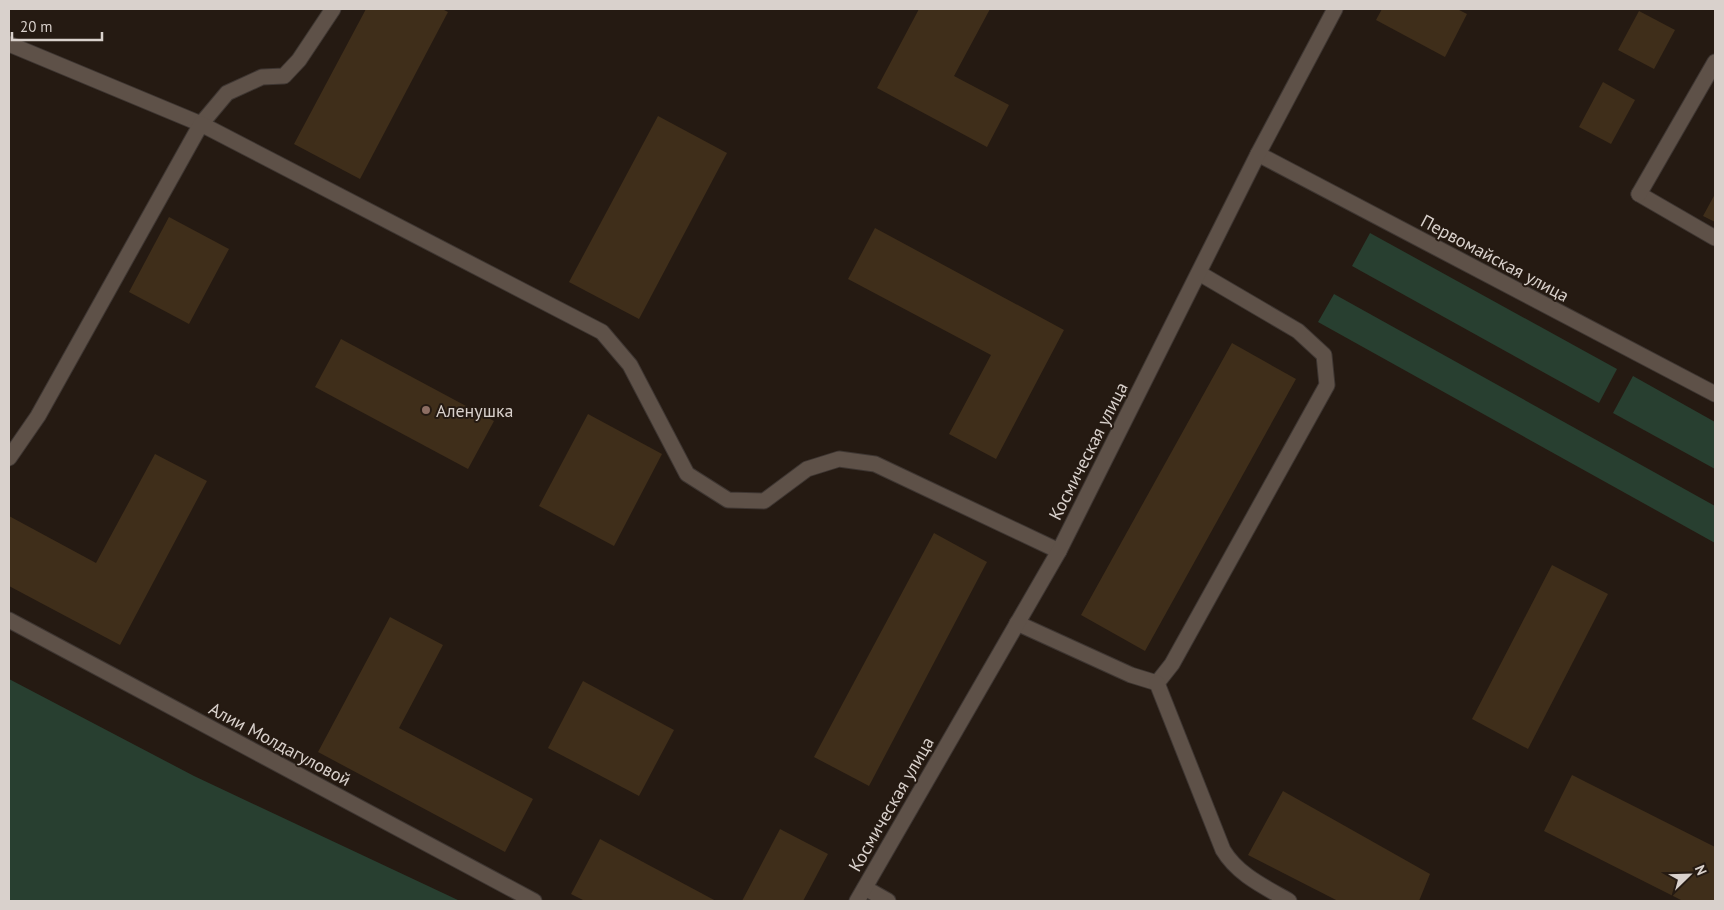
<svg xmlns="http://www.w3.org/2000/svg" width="1724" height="910" viewBox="0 0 1724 910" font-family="'PT Sans',sans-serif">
<rect width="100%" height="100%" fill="#251a12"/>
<g fill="#283f30">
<polygon points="1370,233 1617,369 1599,403 1352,266"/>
<polygon points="1334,294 1715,506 1715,543 1318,322"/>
<polygon points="1633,376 1715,422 1715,469 1613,413"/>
<polygon points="9,679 194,776 460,901 9,901"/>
</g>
<g fill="#3f2e1a">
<polygon points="366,9 442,9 448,12 360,179 294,144"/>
<polygon points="919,9 990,9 954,76 1009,105 987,147 877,88"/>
<polygon points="1382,9 1457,9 1467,14 1445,57 1376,20"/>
<polygon points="1639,11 1675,30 1654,69 1618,50"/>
<polygon points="1603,82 1635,100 1611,144 1579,127"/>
<polygon points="658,116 727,153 639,319 569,282"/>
<polygon points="1715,194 1715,222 1703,216"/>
<polygon points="169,217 229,249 189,324 129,292"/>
<polygon points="875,228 1064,330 996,459 949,434 991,355 848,279"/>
<polygon points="341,339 494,421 468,469 315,387"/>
<polygon points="1232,343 1296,379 1145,651 1081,615"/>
<polygon points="588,414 662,454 614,546 539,506"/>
<polygon points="155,454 207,481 120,645 9,586 9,516 96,563"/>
<polygon points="934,533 987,562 869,786 814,757"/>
<polygon points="1552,565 1608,594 1528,749 1472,719"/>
<polygon points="390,617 443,645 399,728 533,799 505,852 318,752"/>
<polygon points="583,681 674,730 639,796 548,748"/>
<polygon points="1572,775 1715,847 1715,901 1683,901 1544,831"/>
<polygon points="1283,791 1430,874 1419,901 1338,901 1248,855"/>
<polygon points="780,829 828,854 803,901 742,901"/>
<polygon points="600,839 716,901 585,901 571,894"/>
</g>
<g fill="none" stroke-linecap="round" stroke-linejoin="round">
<defs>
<g id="service">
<polyline points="9,44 201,124 227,93 262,77 284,76 299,60 333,9"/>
<polyline points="1639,194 1715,238"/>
<polyline points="9,458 38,416 201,124 602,332 630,365 687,474 728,500 764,501 807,469 839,459 875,464 1059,551"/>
<polyline points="1017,623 1131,675 1157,683 1172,664 1327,385 1324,355 1298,331 1199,273"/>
<path d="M 1157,683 L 1223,850 C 1238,875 1265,887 1289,901"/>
<polyline points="865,888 888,901"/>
</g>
<g id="minor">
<polyline points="1258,154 1715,394"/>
<polyline points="1639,194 1715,62"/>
<polyline points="9,620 534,901"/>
<polyline points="857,901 1059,551 1258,154 1335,9"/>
</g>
</defs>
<use href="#service" stroke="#3e3632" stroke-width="17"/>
<use href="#minor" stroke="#3e3632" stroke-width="17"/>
<use href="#service" stroke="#5e5148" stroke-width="15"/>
<use href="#minor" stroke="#5e5148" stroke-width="15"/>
</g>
<circle fill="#8d6e63" stroke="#251a12" stroke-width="2" cx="426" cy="410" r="5"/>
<g text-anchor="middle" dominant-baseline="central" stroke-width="4" stroke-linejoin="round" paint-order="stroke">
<g font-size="18" fill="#d9d1cc" stroke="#251a12">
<text transform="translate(1495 258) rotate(28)">Первомайская улица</text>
<text transform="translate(1088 451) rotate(-63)">Космическая улица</text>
<text transform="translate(280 744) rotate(28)">Алии Молдагуловой</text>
<text transform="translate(891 804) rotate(-60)">Космическая улица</text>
</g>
<g font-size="18" fill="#d9d1cc" stroke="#251a12" text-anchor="start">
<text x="436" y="410">Аленушка</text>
</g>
</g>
<rect width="1724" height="910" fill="none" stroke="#d9d1cc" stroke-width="20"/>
<g transform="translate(1689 875) rotate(67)" stroke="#251a12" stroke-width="4" paint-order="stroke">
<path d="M0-4L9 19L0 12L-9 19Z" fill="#d9d1cc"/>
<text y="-8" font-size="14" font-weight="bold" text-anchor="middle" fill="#d9d1cc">N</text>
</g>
<path d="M12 32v8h90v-8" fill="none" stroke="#d9d1cc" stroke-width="2.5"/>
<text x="20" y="32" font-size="15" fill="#d9d1cc" stroke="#251a12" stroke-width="4" paint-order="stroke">20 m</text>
</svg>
